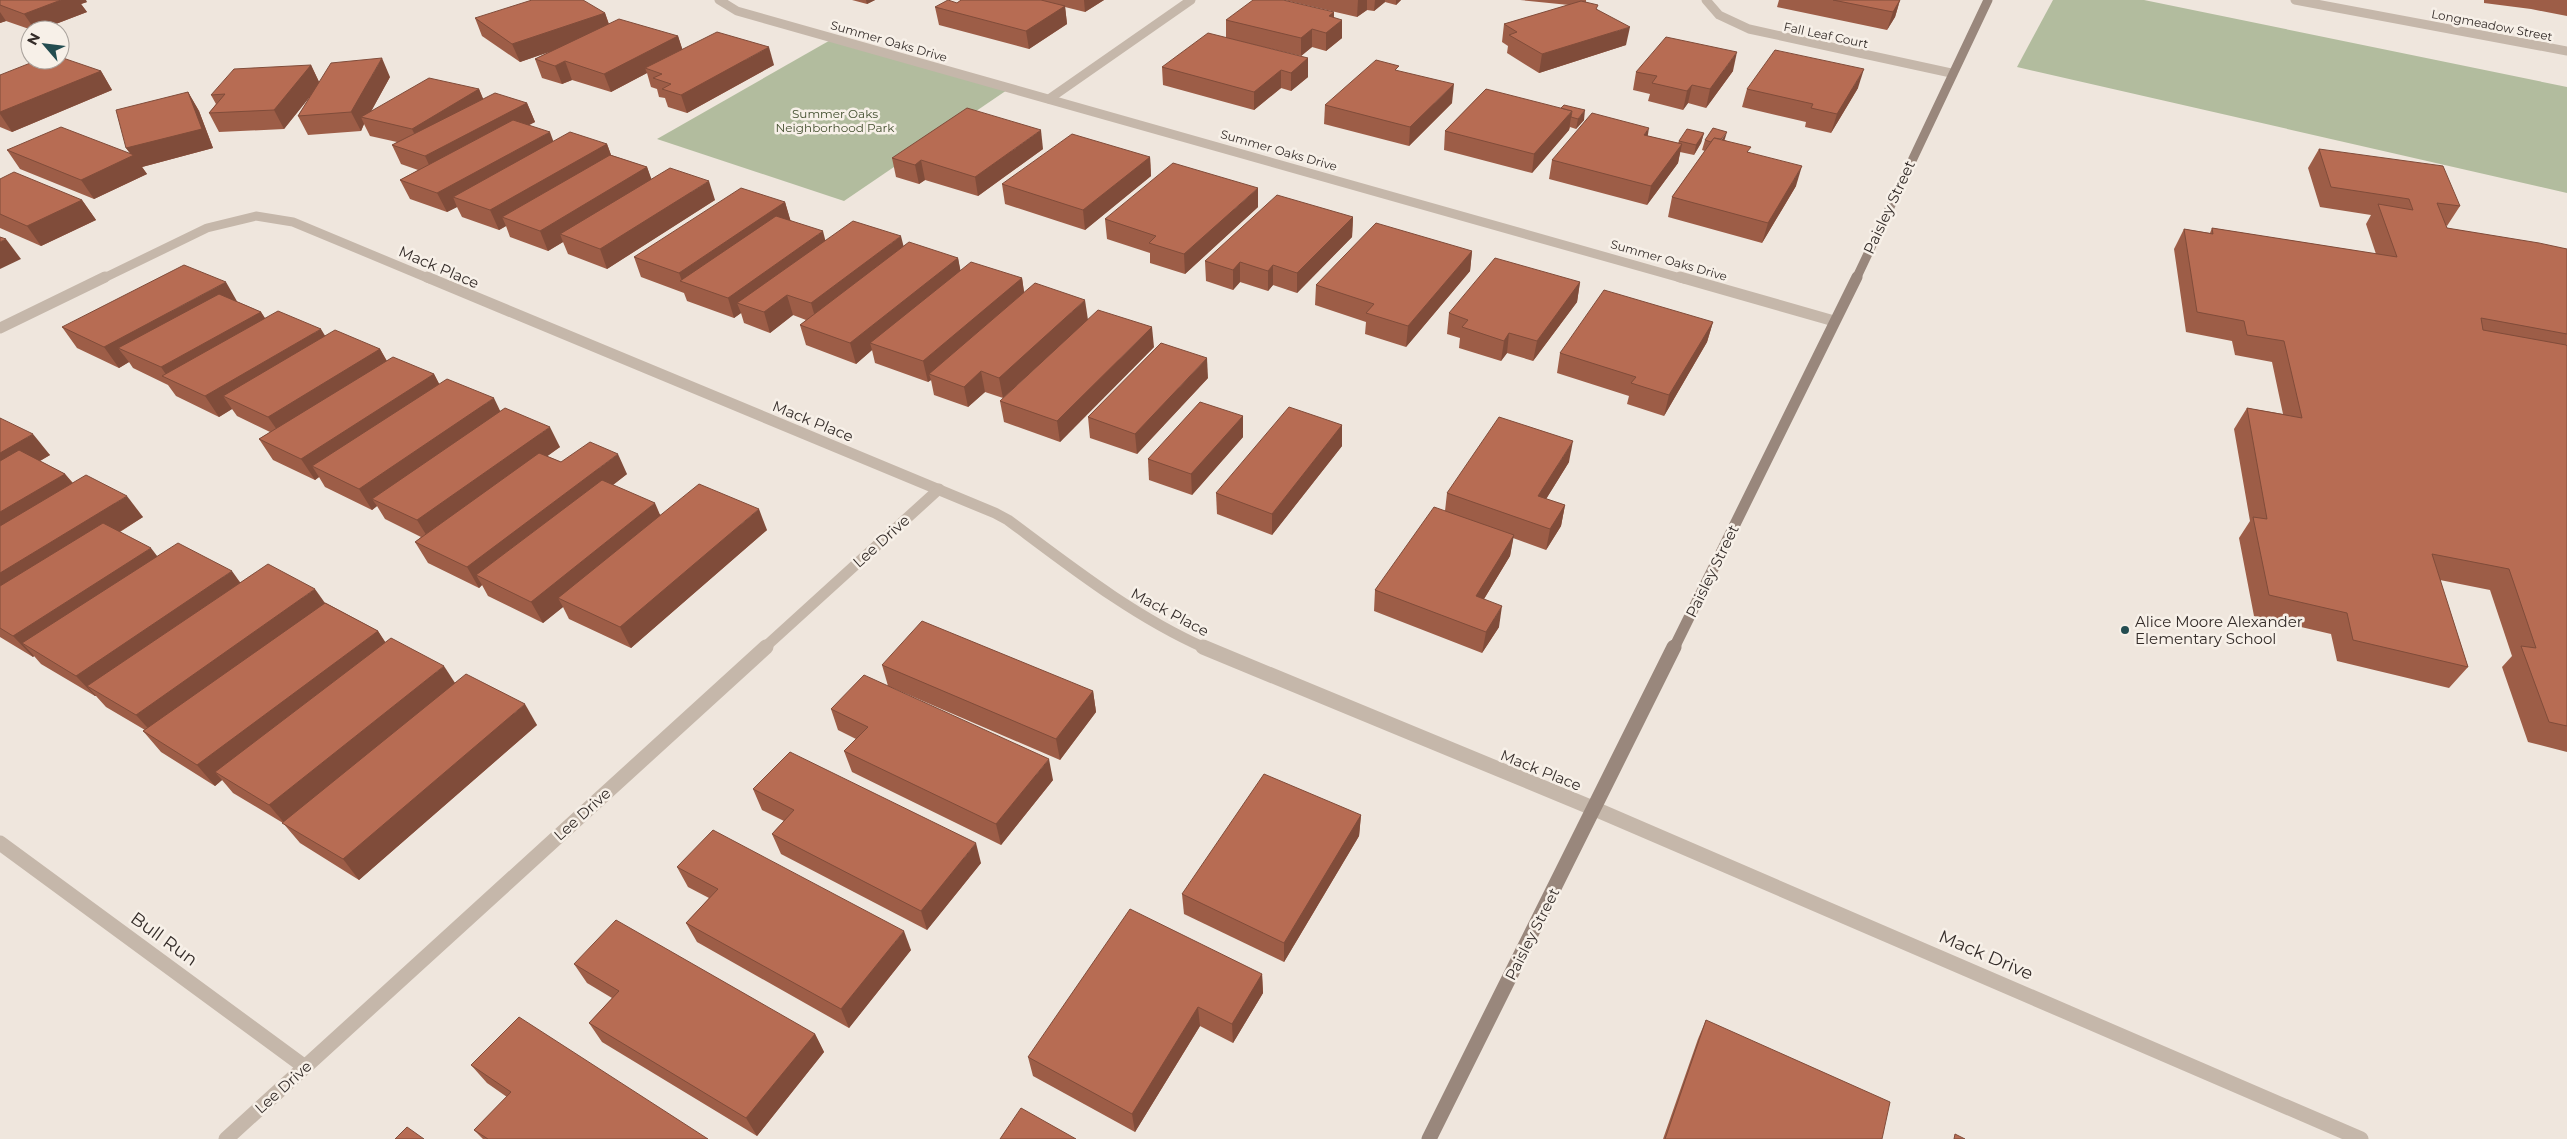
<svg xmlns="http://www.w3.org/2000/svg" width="2567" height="1139" viewBox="0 0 2567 1139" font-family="Montserrat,sans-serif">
<rect width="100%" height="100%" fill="#efe6dd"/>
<g fill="#b2bc9e">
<polygon points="2053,0 2144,0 2567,87 2567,193 2017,67"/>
<polygon points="834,38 1010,88 844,201 657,139"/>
</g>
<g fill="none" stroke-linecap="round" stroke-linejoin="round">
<g stroke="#c5b7aa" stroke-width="9">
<polyline points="719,0 737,11 1684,279"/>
<polyline points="1706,0 1719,15 1749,29 1951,73"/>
<polyline points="2295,0 2567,51"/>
<polyline points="1049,99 1191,0"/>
<polyline points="102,279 207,228 256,216 293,222 430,279"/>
</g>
<g stroke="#c5b7aa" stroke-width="11">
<path d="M 427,277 L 995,513 L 1008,520 C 1071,567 1133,616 1205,648"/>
<polyline points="1680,277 1834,321"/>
<polyline points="0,328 105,277"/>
<polyline points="764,648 939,489"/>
</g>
<g stroke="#c5b7aa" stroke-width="15">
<polyline points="1203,647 1595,809 2361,1139"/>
<polyline points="0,843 305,1067"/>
<polyline points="226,1139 766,647"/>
</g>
<polyline stroke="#99877c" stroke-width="9" points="1856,279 1988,0"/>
<polyline stroke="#99877c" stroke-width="11" points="1674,648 1857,277"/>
<polyline stroke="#99877c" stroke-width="15" points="1429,1139 1674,647"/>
</g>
<g fill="#9d5d47">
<polygon points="0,0 87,2 81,4 87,12 40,30 32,30 6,21 0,23"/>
<polygon points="852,0 875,0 867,4"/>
<polygon points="961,0 1104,0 1085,12 1065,7 1067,24 1029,49 939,25 935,7 957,3"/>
<polygon points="1284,0 1401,0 1396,5 1385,2 1374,11 1367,10 1357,17"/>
<polygon points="1520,0 1586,0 1586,2 1598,10 1626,45 1539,73 1507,53 1508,46 1502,42 1504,24 1569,5"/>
<polygon points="1779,0 1900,0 1895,17 1887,30 1777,7"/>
<polygon points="2484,0 2567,0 2567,16 2531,9 2484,3"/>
<polygon points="1334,12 1334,18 1342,38 1326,51 1312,47 1301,56 1226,38 1226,20"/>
<polygon points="605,13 609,24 678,36 682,49 774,65 687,113 668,107 665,98 659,97 657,89 651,87 647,73 611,92 572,80 562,84 542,78 535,59 551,51 520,62 482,36 475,18"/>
<polygon points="1308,58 1308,77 1291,91 1281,88 1254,110 1163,85 1162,67"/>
<polygon points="311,65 319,82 390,77 371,111 479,89 483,99 527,103 535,122 528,125 553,142 607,144 611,155 647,167 651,179 715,200 607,269 568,254 563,242 548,251 510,237 506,226 499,230 462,217 457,207 447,212 410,199 400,180 418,170 401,164 392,145 397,142 370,136 364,124 361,131 308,135 298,116 312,94 284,129 219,132 209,113 216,104 211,95"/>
<polygon points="101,71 112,90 12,132 0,127 0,75"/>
<polygon points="1733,71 1706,108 1688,103 1683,110 1648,101 1650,94 1633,90 1636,72"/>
<polygon points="1858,88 1831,133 1805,127 1806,122 1742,107 1747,89"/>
<polygon points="1486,89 1584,120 1576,129 1570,127 1569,130 1532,173 1444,150 1445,131"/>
<polygon points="188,92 199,111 213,148 142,167 147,174 94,199 20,169 7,150 130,153 126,148"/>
<polygon points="1452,103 1409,146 1324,124 1325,105"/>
<polygon points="1704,133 1701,143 1694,155 1680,152 1678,163 1647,205 1549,179 1552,160 1648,136 1678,143 1679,141"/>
<polygon points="1705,140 1725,140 1750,153 1796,186 1762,243 1668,217 1672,197 1705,151 1702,150"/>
<polygon points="1043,149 978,196 925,180 919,184 896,177 892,158"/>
<polygon points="2319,149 2460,206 2447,226 2446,225 2447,228 2567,249 2567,752 2528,742 2502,667 2512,656 2490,590 2440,580 2468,667 2449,688 2337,661 2331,634 2254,616 2239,538 2250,521 2234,429 2247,408 2283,414 2272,362 2235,355 2232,341 2186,332 2174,249 2184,229 2210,233 2212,228 2376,254 2366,224 2371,215 2320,207 2308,168"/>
<polygon points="1150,157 1151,176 1085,230 1005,204 1002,184"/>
<polygon points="0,179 82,200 96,220 41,246 0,228"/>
<polygon points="785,202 790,220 825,240 904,246 958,258 960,270 1022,278 1024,293 1088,320 1003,398 985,392 968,407 934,395 931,380 928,382 875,363 872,350 856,364 806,345 800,325 806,320 793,315 770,333 744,323 741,313 734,318 687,301 684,293 641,277 634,257"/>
<polygon points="1258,207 1185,274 1150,263 1150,253 1107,239 1105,219"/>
<polygon points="1353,217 1352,237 1297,293 1273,285 1268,291 1240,282 1233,290 1206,281 1205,261"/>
<polygon points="1472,251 1470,271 1406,347 1365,334 1366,322 1315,305 1316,285"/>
<polygon points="1580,282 1577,302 1533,361 1507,353 1501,361 1459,348 1460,338 1447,334 1449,313"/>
<polygon points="238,302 261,312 265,318 325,336 380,349 387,361 434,374 439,384 500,411 560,447 547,456 561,462 627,474 613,485 661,515 767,530 631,648 569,619 563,607 543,623 488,596 482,585 479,588 428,563 415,542 421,537 385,519 377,506 372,510 325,487 319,477 315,480 273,460 259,439 270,432 237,416 232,409 219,417 176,396 168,385 133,368 129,362 119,368 77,348 62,327"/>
<polygon points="1713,322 1707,342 1664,416 1627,404 1629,396 1557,373 1560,353"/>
<polygon points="1154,347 1060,442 1004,422 1000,401"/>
<polygon points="1208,378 1137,454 1090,438 1088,417"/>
<polygon points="1243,416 1243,437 1192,495 1149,480 1148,459"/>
<polygon points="0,418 50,455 40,461 65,474 73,483 143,517 120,532 157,557 240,582 326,603 378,631 385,643 455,683 537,725 359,880 300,843 283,823 233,793 222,780 215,786 161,752 143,731 145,730 106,707 96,696 95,696 41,664 34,656 33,657 0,637"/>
<polygon points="1342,425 1342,446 1272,535 1217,514 1216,493"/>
<polygon points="1569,462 1546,499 1565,505 1561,526 1546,550 1513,538 1510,556 1484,599 1499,627 1482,653 1374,611 1375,590 1445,511 1447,493"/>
<polygon points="882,665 1093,691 1096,712 1060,760 888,686"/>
<polygon points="831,709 1053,780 1001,845 852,772 844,751 856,739 838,730"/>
<polygon points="753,789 981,863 927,930 781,854 772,834 784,821 762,810"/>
<polygon points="1361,815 1359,836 1284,962 1184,914 1182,894"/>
<polygon points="677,867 911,950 849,1028 697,942 686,923 709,898 688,887"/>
<polygon points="574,964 815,1034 824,1052 757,1136 602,1042 589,1023 612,998 587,983"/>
<polygon points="1262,974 1263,993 1233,1043 1200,1026 1135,1132 1033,1076 1028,1057"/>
<polygon points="1706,1020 1882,1139 1663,1139 1698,1039"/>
<polygon points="471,1065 708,1139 483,1139 474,1130 507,1097 487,1083"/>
</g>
<g fill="#804c3a">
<polygon points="61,0 86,0 87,2 81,4 87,12 40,30 35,30 24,14"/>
<polygon points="866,0 875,0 867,4"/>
<polygon points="1084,0 1104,0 1085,12"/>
<polygon points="1358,0 1367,0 1367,10 1357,17"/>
<polygon points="1375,0 1385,0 1385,2 1374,11"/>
<polygon points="1396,0 1401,0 1396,5"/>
<polygon points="1900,0 1895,17 1887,30 1893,12"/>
<polygon points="1065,6 1067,24 1029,49 1026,31"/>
<polygon points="0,12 6,21 0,23"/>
<polygon points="1334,12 1333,27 1342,20 1342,38 1326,51 1326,33 1329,16"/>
<polygon points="605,13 611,31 520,62 512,44"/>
<polygon points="1630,27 1626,45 1539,73 1542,54"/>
<polygon points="1312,29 1312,47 1301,56 1301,38"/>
<polygon points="678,36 684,54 645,68 647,73 611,92 604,74"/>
<polygon points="769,47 774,65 687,113 681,95"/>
<polygon points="1737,52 1733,71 1706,108 1710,89"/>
<polygon points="382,58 390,77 367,119 361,117 364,124 361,131 351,112"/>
<polygon points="1308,58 1308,77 1291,91 1291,73"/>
<polygon points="565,61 572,80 562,84 555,66"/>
<polygon points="311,65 320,84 284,129 274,110"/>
<polygon points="1864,69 1858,88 1831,133 1837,114"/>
<polygon points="1281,70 1281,88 1254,110 1254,92"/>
<polygon points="101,71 112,90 12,132 0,114 0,112"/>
<polygon points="1454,84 1452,103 1409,146 1410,127"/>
<polygon points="1692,85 1688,103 1683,110 1687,91"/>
<polygon points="479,89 487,108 421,148 412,129"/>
<polygon points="188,92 199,111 213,148 142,167 147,174 94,199 81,180 132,156 126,148"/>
<polygon points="527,103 535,122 434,176 425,156"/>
<polygon points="1585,110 1584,120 1576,129 1578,119"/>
<polygon points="1572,111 1569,130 1532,173 1534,154"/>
<polygon points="1649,128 1646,147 1644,135"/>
<polygon points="1041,130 1043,149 978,196 975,177"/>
<polygon points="550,132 557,151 453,197 457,207 447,212 437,193"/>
<polygon points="1727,132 1724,142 1719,143"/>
<polygon points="1704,133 1701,143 1694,155 1696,145"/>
<polygon points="607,144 614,163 502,217 506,226 499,230 490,210"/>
<polygon points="1682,144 1678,163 1647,205 1651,186"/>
<polygon points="1150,157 1151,176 1085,230 1083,210"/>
<polygon points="921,160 925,180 919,184 915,165"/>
<polygon points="1802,166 1796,186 1762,243 1768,223"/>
<polygon points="647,167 654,186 560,234 563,242 548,251 540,231"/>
<polygon points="709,181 715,200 607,269 600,249"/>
<polygon points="1258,188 1258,207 1185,274 1184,254"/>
<polygon points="82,200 96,220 41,246 27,226"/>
<polygon points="785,202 791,222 682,281 679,273"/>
<polygon points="1353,217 1352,237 1297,293 1297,273"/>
<polygon points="823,231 828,251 737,303 741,313 734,318 728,298"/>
<polygon points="901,236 906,256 817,324 811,303"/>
<polygon points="6,239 21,259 0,269 0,242"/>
<polygon points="1472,251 1470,271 1406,347 1408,326"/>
<polygon points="958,258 962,278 870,343 872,350 856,364 850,343"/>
<polygon points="1240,262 1240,282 1233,290 1233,270"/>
<polygon points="1273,265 1273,285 1268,291 1268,271"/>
<polygon points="1022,278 1025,298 929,374 931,380 928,382 923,361"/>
<polygon points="226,282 238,303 118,348 129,362 119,368 104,347"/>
<polygon points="1580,282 1577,302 1533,361 1537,341"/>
<polygon points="787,295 793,315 770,333 764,312"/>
<polygon points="1085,300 1088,320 1003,398 999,378"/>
<polygon points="261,312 273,332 169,379 161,367"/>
<polygon points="1713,322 1707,342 1664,416 1669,395"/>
<polygon points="1152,327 1154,347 1060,442 1057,421"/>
<polygon points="321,329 333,349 223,396 232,409 219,417 205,396"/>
<polygon points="1509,333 1507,353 1501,361 1504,341"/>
<polygon points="380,349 391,369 282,437 268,417"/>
<polygon points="1207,358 1208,378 1137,454 1135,434"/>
<polygon points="981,371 985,392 968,407 964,387"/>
<polygon points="434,374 445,395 312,466 319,477 315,480 301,459"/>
<polygon points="494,398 504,419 372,499 377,506 372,510 359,489"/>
<polygon points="1243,416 1243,437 1192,495 1191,474"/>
<polygon points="1342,425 1342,446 1272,535 1272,514"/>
<polygon points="550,427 560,447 430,541 417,520"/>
<polygon points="33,434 50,455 0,484 0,453"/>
<polygon points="1573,441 1569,462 1535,517 1538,496"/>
<polygon points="618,454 627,474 488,581 476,575 482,585 479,588 467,567"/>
<polygon points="65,474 82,495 0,543 0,512"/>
<polygon points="127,496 143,517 0,606 0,573"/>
<polygon points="655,503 664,524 558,598 563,607 543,623 531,602"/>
<polygon points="1565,505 1561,526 1546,550 1550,529"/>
<polygon points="759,509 767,530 631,648 620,627"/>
<polygon points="1514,535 1510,556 1473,617 1476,596"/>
<polygon points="151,548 167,569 22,643 34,656 33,657 13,636"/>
<polygon points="232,571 247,592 87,686 96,696 95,696 76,676"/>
<polygon points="315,589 330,610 155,736 136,715"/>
<polygon points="1502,606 1499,627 1482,653 1486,632"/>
<polygon points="378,631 392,652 215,772 222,780 215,786 197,765"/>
<polygon points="444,666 457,686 286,825 269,805"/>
<polygon points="1093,691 1096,712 1060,760 1056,739"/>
<polygon points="525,704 537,725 359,880 343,859"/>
<polygon points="1049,759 1053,780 1001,845 996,824"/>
<polygon points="1361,815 1359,836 1284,962 1284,943"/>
<polygon points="976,843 981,863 927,930 921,911"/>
<polygon points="904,931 911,950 849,1028 841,1009"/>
<polygon points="1262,974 1263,993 1233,1043 1232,1024"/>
<polygon points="1198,1007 1200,1026 1135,1132 1132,1114"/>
<polygon points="815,1034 824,1052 757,1136 746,1118"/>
</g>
<g fill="#b76c53" stroke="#804c3a">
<polygon points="0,0 61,0 24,14 0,5"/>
<polygon points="532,0 583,0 605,13 512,44 475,18"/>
<polygon points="948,0 957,3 961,0 1041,0 1065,6 1026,31 935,7"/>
<polygon points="1253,0 1283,0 1334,12 1329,16 1342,20 1326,33 1312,29 1301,38 1226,20"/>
<polygon points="1833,0 1900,0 1893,12"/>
<polygon points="1581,1 1598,5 1596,9 1630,27 1542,54 1509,35 1517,32 1504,24"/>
<polygon points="619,19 678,36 604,74 565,61 555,66 535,59"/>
<polygon points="717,32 769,47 681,95 662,89 671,84 653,78 662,74 645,68"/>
<polygon points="1208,33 1308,58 1291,73 1281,70 1254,92 1162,67"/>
<polygon points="1666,37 1737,52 1710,89 1692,85 1687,91 1652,83 1657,76 1636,72"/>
<polygon points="1775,50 1864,69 1837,114 1811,108 1813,104 1747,89"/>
<polygon points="60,57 101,71 0,112 0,75 38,60 60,60"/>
<polygon points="382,58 351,112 298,116 331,63"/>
<polygon points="1376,60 1399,66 1395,70 1454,84 1410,127 1325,105"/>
<polygon points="311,65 274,110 209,113 225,94 211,95 234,69"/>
<polygon points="429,78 479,89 412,129 361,117"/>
<polygon points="1486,89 1572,111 1534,154 1445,131"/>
<polygon points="188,92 202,129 126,148 116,110"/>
<polygon points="495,93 527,103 425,156 392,145"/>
<polygon points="1564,105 1585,110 1578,119 1571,117 1572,111 1561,108"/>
<polygon points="967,108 1041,130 975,177 921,160 915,165 892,158"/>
<polygon points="1592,113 1649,128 1644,135 1682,144 1651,186 1552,160"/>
<polygon points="513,120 550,132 437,193 400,180"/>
<polygon points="61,127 134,155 81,180 7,150"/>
<polygon points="1713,128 1727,132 1721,139 1714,138 1711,142 1705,140"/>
<polygon points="1687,129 1704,133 1696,145 1679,141"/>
<polygon points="570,132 607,144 490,210 453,197"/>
<polygon points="1072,134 1150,157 1083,210 1002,184"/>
<polygon points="1714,138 1751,147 1747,152 1802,166 1768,223 1672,197"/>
<polygon points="2319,149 2443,166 2460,206 2437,203 2447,228 2539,243 2567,249 2567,334 2481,318 2483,330 2566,345 2567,346 2567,726 2549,722 2521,646 2536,648 2509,569 2432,554 2468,667 2353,640 2347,613 2269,595 2253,517 2267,519 2247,408 2302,418 2284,341 2247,335 2244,321 2197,312 2184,229 2213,234 2212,228 2397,257 2378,204 2413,210 2409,199 2331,187"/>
<polygon points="610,155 647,167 540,231 502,217"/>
<polygon points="1173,163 1258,188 1184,254 1149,243 1156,236 1105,219"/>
<polygon points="670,168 709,181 600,249 560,234"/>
<polygon points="14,172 82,200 27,226 0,214 0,179"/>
<polygon points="741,188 785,202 679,273 634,257"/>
<polygon points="1277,195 1353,217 1297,273 1273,265 1268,271 1240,262 1233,270 1205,261"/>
<polygon points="776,216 823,231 728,298 680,281"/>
<polygon points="853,221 901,236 811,303 787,295 764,312 737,303"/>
<polygon points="1376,223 1472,251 1408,326 1366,313 1374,304 1316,285"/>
<polygon points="0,237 6,239 0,242"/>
<polygon points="909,242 958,258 850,343 800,325"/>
<polygon points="1495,258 1580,282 1537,341 1509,333 1504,341 1462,327 1468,320 1449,313"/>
<polygon points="971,262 1022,278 923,361 870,343"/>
<polygon points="184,265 226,282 104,347 62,327"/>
<polygon points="1035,283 1085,300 999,378 981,371 964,387 929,374"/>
<polygon points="1604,290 1713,322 1669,395 1631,383 1636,377 1560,353"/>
<polygon points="219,294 261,312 161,367 118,348"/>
<polygon points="1098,310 1152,327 1057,421 1000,401"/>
<polygon points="278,311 321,329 205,396 162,376"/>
<polygon points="335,330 380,349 268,417 223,396"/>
<polygon points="1161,343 1207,358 1135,434 1088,417"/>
<polygon points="393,357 434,374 301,459 259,439"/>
<polygon points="447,379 494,398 359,489 312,466"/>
<polygon points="1200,402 1243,416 1191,474 1148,459"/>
<polygon points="1289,407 1342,425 1272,514 1216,493"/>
<polygon points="505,408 550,427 417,520 372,499"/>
<polygon points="1499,417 1573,441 1538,496 1565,505 1550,529 1447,493"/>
<polygon points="0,418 33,434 0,453"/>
<polygon points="590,442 618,454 467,567 415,542 539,453 561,462"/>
<polygon points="19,450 65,474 0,512 0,461"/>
<polygon points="86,475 127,496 0,573 0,526"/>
<polygon points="602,480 655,503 531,602 476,575"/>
<polygon points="699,484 759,509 620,627 558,598"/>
<polygon points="1434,507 1514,535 1476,596 1502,606 1486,632 1375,590"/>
<polygon points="103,523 151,548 13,636 0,628 0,586"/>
<polygon points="178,543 232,571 76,676 22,643"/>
<polygon points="268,564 315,589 136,715 87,686"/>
<polygon points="325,603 378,631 197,765 143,731"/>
<polygon points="922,621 1093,691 1056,739 882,665"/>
<polygon points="391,638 444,666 269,805 215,772"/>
<polygon points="466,674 525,704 343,859 282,823"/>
<polygon points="864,675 1049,759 996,824 844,751 868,727 831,709"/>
<polygon points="790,752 976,843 921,911 772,834 794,810 753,789"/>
<polygon points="1264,774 1361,815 1284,943 1182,894"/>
<polygon points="713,830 904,931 841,1009 686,923 718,889 677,867"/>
<polygon points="1130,909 1262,974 1232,1024 1198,1007 1132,1114 1028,1057"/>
<polygon points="616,920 815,1034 746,1118 589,1023 619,991 574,964"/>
<polygon points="519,1017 708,1139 488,1139 474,1130 511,1092 471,1065"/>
<polygon points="1706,1020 1890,1102 1882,1139 1665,1139"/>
<polygon points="1021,1108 1076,1139 1000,1139"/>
<polygon points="407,1127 424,1139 395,1139"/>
<polygon points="1955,1134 1965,1139 1954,1139"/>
</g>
<circle fill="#234c50" stroke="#f7f0e8" stroke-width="2" cx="2125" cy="630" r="5"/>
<g text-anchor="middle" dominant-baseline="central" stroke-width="5" stroke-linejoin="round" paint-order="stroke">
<g font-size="12" fill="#342c29" stroke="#f7f0e8">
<text transform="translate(2492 25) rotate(11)">Longmeadow Street</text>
<text transform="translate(1826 35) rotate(12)">Fall Leaf Court</text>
<text transform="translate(889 41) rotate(16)">Summer Oaks Drive</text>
<text transform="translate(1279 150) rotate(16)">Summer Oaks Drive</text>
<text transform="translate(1669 260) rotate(16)">Summer Oaks Drive</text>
</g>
<g font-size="12" fill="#434f2f" stroke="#f7f0e8">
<text x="835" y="113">Summer Oaks<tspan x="835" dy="14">Neighborhood Park</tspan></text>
</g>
<g font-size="15" fill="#342c29" stroke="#f7f0e8">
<text transform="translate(1889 207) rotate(-65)">Paisley Street</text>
<text transform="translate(439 267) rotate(23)">Mack Place</text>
<text transform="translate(813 421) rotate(22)">Mack Place</text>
<text transform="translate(881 541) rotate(-42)">Lee Drive</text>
<text transform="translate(1712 571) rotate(-64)">Paisley Street</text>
<text transform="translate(1170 612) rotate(28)">Mack Place</text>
<text transform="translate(1541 770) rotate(22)">Mack Place</text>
<text transform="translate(582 814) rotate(-42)">Lee Drive</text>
<text transform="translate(1532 934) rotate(-63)">Paisley Street</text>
<text transform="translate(283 1087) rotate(-42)">Lee Drive</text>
</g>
<g font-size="15" fill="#342c29" stroke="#f7f0e8" text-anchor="start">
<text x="2135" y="621">Alice Moore Alexander<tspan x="2135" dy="17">Elementary School</tspan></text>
</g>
<g font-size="18" fill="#342c29" stroke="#f7f0e8">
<text transform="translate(164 939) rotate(36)">Bull Run</text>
<text transform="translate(1986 955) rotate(23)">Mack Drive</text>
</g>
</g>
<g transform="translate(45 45) rotate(298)"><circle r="24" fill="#f7f0e8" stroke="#a9a29c"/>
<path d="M0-4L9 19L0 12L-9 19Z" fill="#234c50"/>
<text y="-8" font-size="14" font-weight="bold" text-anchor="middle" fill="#342c29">N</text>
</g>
</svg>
